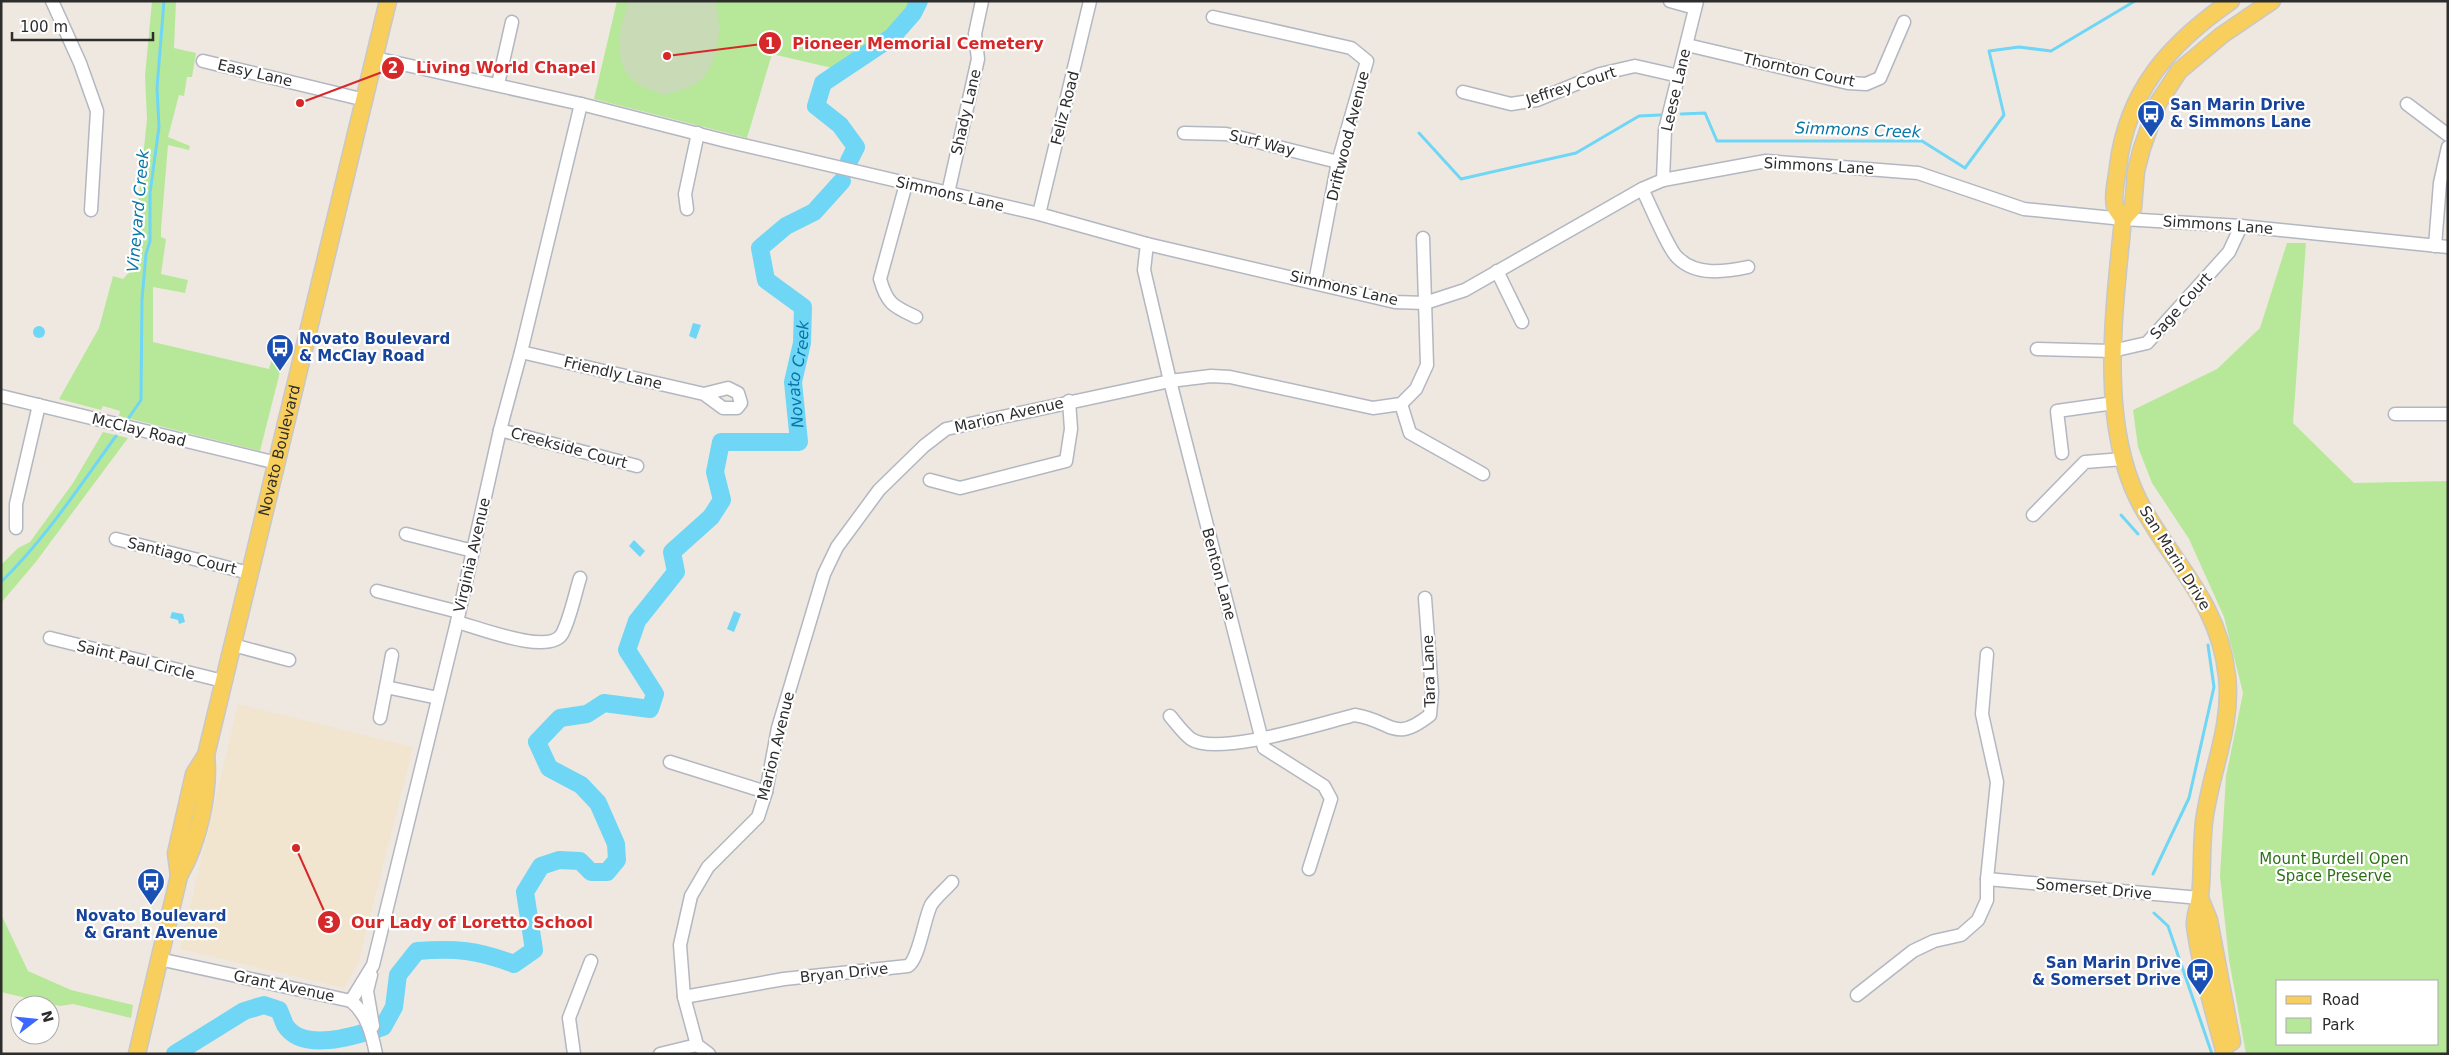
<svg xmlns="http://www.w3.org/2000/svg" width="2449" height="1055" viewBox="0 0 2449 1055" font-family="'DejaVu Sans',sans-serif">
<rect width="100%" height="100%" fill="#efe8e0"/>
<polygon fill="#f1e5cf" points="238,704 413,747 359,961 344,988 180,949"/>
<g fill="#b7e89a" fill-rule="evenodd">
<polygon points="152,1 176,1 174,48 196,53 192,77 187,77 184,96 179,95 168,137 190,146 189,150 168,145 161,229 161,237 166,239 161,274 188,280 185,293 153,287 153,342 269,369 276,345 286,348 260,451 119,416 120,411 103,406 101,410 59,399 99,328 113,276 123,279 134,267 133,253 147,119 145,76"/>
<polygon points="617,1 918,1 913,13 881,36 870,59 845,71 772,54 747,138 594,99"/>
<path d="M 2287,243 L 2306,243 L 2293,423 L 2354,483 L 2448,481 L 2448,1054 L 2246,1054 L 2229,960 L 2220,876 L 2226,776 L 2243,693 L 2224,617 L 2189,539 L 2152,483 L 2138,447 L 2133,410 L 2217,369 L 2260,328 ZM 2438,981 L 2438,1044 L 2278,1044 L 2278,981 Z"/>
<polygon points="103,432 128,438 35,563 1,603 1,565 18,548 30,542 73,483"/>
<polygon points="1,914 28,971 71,990 133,1005 131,1018 73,1004 60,1006 1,992"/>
</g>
<path fill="#c9dab6" d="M 629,1 L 715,1 C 723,28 720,68 694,85 C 686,90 673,92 664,95 C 655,91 642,88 635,82 C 611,62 619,27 629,1 Z"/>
<g fill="#6fd6f5">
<polygon points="693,323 701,325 696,339 689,336"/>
<circle cx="39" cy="332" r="6"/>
<polygon points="634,540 645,551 640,557 629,546"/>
<polygon points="734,611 741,614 734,632 727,629"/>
<polygon points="172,612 183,614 185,622 179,624 178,620 170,618"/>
</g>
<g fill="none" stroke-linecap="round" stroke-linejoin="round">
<g stroke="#6fd6f5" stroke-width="3">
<polyline points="1681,114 1705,113 1717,141 1922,141 1965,168 2004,115 1989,51 2019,47 2051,51 2135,1"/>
<polyline points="1419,133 1461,179 1576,153 1639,116 1660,115"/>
<polyline points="128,419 141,400 142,299 146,254 150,241 150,193 159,127 157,88 164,1"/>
<polyline points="2121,515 2138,534"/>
<path d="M 1,582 C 46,538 79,487 116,436"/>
<polyline points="2153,874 2189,798 2214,687 2208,645"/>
<polyline points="2154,913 2168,926 2212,1054"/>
</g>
<g stroke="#6fd6f5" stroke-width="18">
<polyline points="849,161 856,147 840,125 816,106 823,83 892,37 913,13 919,1"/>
<path id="s1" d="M 175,1054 L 244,1011 L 264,1005 L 279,1010 C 281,1015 283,1020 285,1025 C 303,1054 358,1035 383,1027 L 394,1007 L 398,975 L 417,951 C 456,948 477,950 514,964 L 534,950 L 525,892 L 541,866 L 559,860 L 580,861 L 591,872 L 607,872 L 617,860 L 616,844 L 598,803 L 581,785 L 549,768 L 537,742 L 560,718 L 587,714 L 604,703 L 650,709 L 655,694 L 627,650 L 637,621 L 676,572 L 672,552 L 711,517 L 722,500 L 715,472 L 721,442 L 799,442 L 793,382 L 802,343 L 803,307 L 766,280 L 760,248 L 786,226 L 814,212 L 842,181"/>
</g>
<defs>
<g id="minor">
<polyline points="52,1 80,63 97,111 91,210"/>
<polyline points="1670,1 1695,8"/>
<polyline points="1213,17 1351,48 1367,61 1338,162 1315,282"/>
<polyline points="1687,45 1848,83 1866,84 1880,78 1904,22"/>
<polyline points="375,58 581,104 726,141 1039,214 1147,244 1395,302 1425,303 1465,290 1642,189 1663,180 1766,161 1918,173 2024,209 2123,219 2241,226 2448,247"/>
<polyline points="203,61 365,100"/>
<polyline points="498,84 512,22"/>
<polyline points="1463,92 1511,104 1537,100 1600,74 1635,66 1679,76"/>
<polyline points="2407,104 2448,135"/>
<polyline points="1184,133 1226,134 1338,162"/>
<polyline points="1663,180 1665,130 1697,1"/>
<path d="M 906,184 L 880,279 C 887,304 893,306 916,317"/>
<path d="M 1642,189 C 1649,202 1669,251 1678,258 C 1696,276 1725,272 1748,267"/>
<polyline points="948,193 978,59 975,34 982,1"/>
<polyline points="687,209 685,194 698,133"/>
<polyline points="1039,214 1090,1"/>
<polyline points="1147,244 1144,270 1170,381 1264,748 1324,786 1331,799 1309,869"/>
<polyline points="2435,246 2440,183 2448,147"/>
<polyline points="1497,271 1522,322"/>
<polyline points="2037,349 2112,351 2147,343 2229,252 2241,226"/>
<polyline points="521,352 704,394 723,408 737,408 741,403 738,393 728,388 704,394"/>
<polyline points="1,396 277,463"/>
<polyline points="1401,404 1410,433 1483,474"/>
<polyline points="2395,414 2448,414"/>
<polyline points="500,430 637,466"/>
<polyline points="2062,453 2057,411 2114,403"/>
<polyline points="930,480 960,488 1066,461 1071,429 1069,401"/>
<polyline points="2033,515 2085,462 2123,459"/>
<polyline points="16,528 16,504 39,405"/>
<polyline points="406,534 473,551"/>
<polyline points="116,539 249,573"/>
<polyline points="377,591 459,612"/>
<path d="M 457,622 C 477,627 549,656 562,634 C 570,619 575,594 580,578"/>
<polyline points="50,638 223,681"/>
<polyline points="233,645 289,660"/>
<polyline points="392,655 386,687 438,698"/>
<path d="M 1170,716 C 1176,723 1183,733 1191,739 C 1217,757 1322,723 1355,715 C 1393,721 1393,744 1430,715 L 1432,692 L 1425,598"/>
<polyline points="380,718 386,687"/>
<polyline points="670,762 766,792"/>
<polyline points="1987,879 2200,898"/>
<path d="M 159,959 L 351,1001 C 367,1014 372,1034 376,1054"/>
<polyline points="371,975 367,991 373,1026"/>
<polyline points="1857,995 1913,951 1934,941 1961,935 1978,920 1987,900 1987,879 1997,782 1982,714 1987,654"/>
<path d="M 684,997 L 784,979 L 908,966 C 919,959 924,919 931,905 C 936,897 946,889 952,882"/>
<polyline points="351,1001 373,965 457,622 500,430 521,352 581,104"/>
<polyline points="574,1054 569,1018 591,961"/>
<polyline points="660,1054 697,1045"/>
<polyline points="709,1054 697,1045 684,997 680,945 691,896 708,867 758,817 766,792 778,728 824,574 837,547 879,490 924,446 946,429 1170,381 1211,376 1230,377 1373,408 1401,404 1416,389 1427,365 1423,238"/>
</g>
<g id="major">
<path d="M 2123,219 C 2121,215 2116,210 2115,206 C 2112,195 2117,178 2118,167 C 2127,91 2169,44 2231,1"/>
<path id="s2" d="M 179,876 L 176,853 L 194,774 L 206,755 L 388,1"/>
<polyline points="2200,898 2209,920 2232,1042"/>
<path d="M 137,1054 L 179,876 C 198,844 210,792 206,755"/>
<path d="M 2225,1054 C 2214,1012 2201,969 2195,926 C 2194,917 2199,906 2200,896 C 2203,872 2201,847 2204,822 C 2210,773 2233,726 2227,676 C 2219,600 2170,562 2138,499 C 2098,418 2115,305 2123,219 L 2133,208 L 2136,171 L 2142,148 L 2158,103 L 2179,71 L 2222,35 L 2272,1"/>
</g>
</defs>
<use href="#minor" stroke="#b3b7c1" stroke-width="15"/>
<use href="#major" stroke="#c8c8c8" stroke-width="19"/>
<use href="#minor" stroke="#fff" stroke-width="12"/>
<use href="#major" stroke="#f8ce5c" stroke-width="16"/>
</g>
<defs>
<symbol id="bus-pin" viewBox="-11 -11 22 30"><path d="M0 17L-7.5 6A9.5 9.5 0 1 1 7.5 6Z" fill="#1a4fb4" stroke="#fff"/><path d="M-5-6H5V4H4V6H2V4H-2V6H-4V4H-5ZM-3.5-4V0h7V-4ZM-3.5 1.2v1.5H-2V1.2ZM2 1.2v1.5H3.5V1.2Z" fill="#fff"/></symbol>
</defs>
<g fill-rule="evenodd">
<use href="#bus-pin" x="2135" y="98" width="32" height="43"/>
<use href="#bus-pin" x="264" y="332" width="32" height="43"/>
<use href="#bus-pin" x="135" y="866" width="32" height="43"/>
<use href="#bus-pin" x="2184" y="956" width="32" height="43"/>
</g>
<g text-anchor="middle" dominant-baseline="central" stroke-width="4.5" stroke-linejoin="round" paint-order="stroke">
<g font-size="15" fill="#2d2d2d" stroke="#fff">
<text transform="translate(1799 70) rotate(12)">Thornton Court</text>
<text transform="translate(255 73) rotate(13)">Easy Lane</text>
<text transform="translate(1571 86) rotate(-18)">Jeffrey Court</text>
<text transform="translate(1676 90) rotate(-77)">Leese Lane</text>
<text transform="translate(1065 108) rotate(-76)">Feliz Road</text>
<text transform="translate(966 112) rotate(-77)">Shady Lane</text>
<text transform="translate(1348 136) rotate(-76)">Driftwood Avenue</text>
<text transform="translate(1262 143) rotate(14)">Surf Way</text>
<text transform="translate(1819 166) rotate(3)">Simmons Lane</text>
<text transform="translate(950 194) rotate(13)">Simmons Lane</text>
<text transform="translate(2218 225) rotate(4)">Simmons Lane</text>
<text transform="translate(1344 288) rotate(13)">Simmons Lane</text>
<text transform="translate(2181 306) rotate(-48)">Sage Court</text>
<text transform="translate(613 373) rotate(13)">Friendly Lane</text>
<text transform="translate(1009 415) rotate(-13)">Marion Avenue</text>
<text transform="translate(139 430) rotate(14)">McClay Road</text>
<text transform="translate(569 448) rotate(15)">Creekside Court</text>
<text stroke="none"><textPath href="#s2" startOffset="440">Novato Boulevard</textPath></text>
<text transform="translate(472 555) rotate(-77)">Virginia Avenue</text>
<text transform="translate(182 556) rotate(14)">Santiago Court</text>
<text transform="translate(2175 558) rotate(58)">San Marin Drive</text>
<text transform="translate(1219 574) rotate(75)">Benton Lane</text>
<text transform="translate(136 660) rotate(14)">Saint Paul Circle</text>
<text transform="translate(1429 671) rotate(-92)">Tara Lane</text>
<text transform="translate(776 746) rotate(-76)">Marion Avenue</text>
<text transform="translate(2094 889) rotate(5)">Somerset Drive</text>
<text transform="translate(844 973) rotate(-6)">Bryan Drive</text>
<text transform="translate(284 986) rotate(12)">Grant Avenue</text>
</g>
<g font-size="15" font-weight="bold" fill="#164399" stroke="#fff" text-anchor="start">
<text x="2170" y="105">San Marin Drive<tspan x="2170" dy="17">&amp; Simmons Lane</tspan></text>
<text x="299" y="339">Novato Boulevard<tspan x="299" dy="17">&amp; McClay Road</tspan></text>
<text x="151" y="916" text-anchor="middle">Novato Boulevard<tspan x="151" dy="17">&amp; Grant Avenue</tspan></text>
<text x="2181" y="963" text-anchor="end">San Marin Drive<tspan x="2181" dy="17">&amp; Somerset Drive</tspan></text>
</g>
<g font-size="15" fill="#2d7018" stroke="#fff">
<text x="2334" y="859">Mount Burdell Open<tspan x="2334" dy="17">Space Preserve</tspan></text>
</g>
<g font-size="16" font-style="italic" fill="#0776a8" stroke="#fff">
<text transform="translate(1858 130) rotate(2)">Simmons Creek</text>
<text transform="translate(138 211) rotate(-85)">Vineyard Creek</text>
<text stroke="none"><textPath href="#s1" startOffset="1362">Novato Creek</textPath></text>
</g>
</g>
<path fill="none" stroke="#d62828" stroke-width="2" d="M667 56L770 43M300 103L393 68M296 848L329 922"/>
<g fill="#d62828" stroke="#fff" stroke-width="2">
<circle cx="667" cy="56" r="5"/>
<circle cx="300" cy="103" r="5"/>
<circle cx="296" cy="848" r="5"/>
<circle cx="770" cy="43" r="12"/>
<circle cx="393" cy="68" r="12"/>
<circle cx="329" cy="922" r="12"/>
</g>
<g font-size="15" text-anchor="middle" font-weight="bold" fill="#fff">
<text x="770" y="49">1</text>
<text x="393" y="73">2</text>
<text x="329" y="928">3</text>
</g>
<g font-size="16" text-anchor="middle" font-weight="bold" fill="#d62828" stroke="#fff" stroke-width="4.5" stroke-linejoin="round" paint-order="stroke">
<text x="918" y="49">Pioneer Memorial Cemetery</text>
<text x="506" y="73">Living World Chapel</text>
<text x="472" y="928">Our Lady of Loretto School</text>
</g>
<rect width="2449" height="1055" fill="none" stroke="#2d2d2d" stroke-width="5"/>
<rect x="2276" y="980" width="162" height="65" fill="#ffffff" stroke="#ababab"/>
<rect x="2286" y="996" width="25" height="8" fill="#f8ce5c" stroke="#ababab"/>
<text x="2322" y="1005" font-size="15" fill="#2d2d2d">Road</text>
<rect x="2286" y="1018" width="25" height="15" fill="#b7e89a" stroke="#ababab"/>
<text x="2322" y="1030" font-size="15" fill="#2d2d2d">Park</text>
<g transform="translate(35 1020) rotate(74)"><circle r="24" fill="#ffffff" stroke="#ababab"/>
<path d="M0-4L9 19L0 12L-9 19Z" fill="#3d68ff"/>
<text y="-8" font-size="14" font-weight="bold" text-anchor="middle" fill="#2d2d2d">N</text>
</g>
<path d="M12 32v8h141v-8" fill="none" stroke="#2d2d2d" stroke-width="2.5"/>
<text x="20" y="32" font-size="15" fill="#2d2d2d" stroke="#ffffff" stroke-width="4" paint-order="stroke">100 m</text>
</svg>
